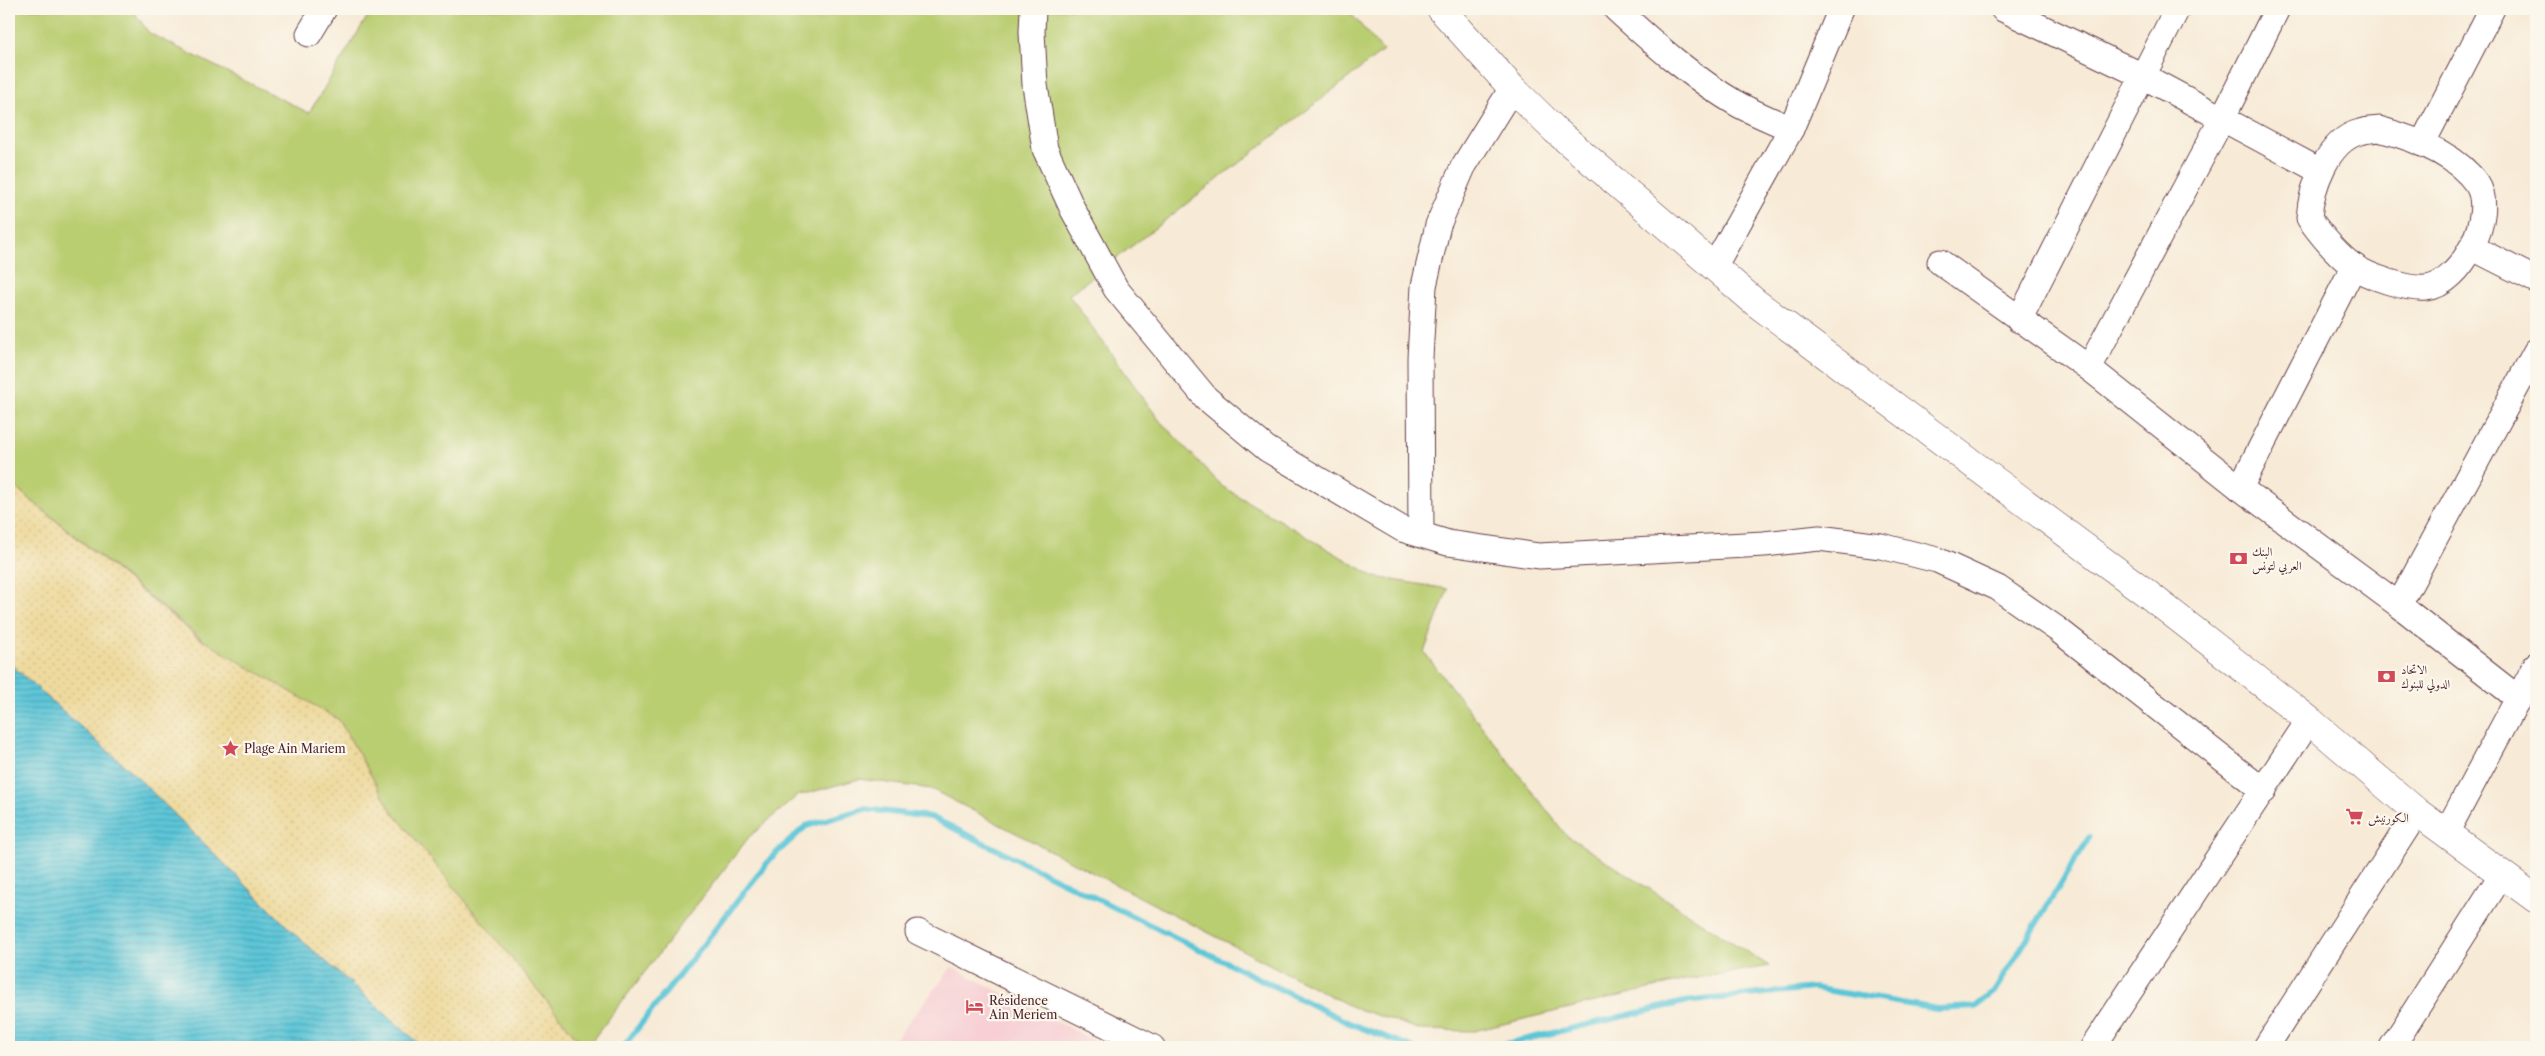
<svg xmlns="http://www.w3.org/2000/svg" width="2545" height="1056" viewBox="0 0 2545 1056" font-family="'Libre Caslon Text',Amiri,serif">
<defs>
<pattern id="sand-dots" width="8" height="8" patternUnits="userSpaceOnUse" patternTransform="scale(1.25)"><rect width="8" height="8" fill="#eeda9e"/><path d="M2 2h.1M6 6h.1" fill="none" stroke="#cebb88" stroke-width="1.8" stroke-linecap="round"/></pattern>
<pattern id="water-rules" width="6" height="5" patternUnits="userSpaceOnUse" patternTransform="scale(1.25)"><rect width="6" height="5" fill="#5cc6d8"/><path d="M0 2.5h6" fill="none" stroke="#4ea0af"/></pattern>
</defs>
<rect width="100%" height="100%" fill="#fbf7ec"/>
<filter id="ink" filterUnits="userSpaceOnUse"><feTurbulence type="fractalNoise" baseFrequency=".02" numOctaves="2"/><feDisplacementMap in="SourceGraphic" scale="10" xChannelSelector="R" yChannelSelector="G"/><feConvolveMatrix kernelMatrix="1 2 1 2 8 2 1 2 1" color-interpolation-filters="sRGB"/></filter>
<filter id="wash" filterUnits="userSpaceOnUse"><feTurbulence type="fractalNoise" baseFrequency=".0096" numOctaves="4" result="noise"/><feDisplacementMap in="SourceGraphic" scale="20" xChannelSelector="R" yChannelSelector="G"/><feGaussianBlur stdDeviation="1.12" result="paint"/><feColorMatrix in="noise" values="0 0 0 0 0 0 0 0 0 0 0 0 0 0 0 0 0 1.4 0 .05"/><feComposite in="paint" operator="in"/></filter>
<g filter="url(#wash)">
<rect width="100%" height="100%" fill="#f7ead6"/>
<polygon fill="#f7cfd4" points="952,967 1106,1047 889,1047"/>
<polygon fill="#b9cd71" stroke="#82764e" points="9,9 132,9 149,33 309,113 372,9 1347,9 1383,51 1069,295 1160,421 1223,487 1375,577 1448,589 1424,652 1566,835 1769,966 1686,980 1474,1031 1421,1030 1352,1007 931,789 859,779 797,796 749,837 587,1047 584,1047 391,810 339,720 209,645 9,482"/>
<polygon fill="url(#sand-dots)" stroke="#9c7c64" points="9,482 197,637 339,720 391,810 584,1047 423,1047 297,936 135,775 9,663"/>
<polygon fill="url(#water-rules)" stroke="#537282" points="9,663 135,775 297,936 423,1047 9,1047"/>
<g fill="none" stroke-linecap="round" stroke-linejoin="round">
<g stroke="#5cc6d8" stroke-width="6">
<polyline points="623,1047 771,858 806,826 864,809 931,817 1349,1023 1412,1047"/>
<polyline points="1493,1047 1684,1002 1813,988 1937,1009 1975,1007 1994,992 2089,838"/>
</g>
</g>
</g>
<g filter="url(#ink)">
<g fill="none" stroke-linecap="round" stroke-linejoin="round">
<defs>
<g id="minor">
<polyline points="1033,9 1032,32 1035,85 1045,149 1073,210 1116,289 1206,398 1267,449 1402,529 1448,543 1539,556 1764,544 1819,538 1881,546 1937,560 1998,588 2057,629 2264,791"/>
<path d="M 1616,9 C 1654,44 1694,79 1739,105 C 1756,114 1774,121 1791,129"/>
<polyline points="2003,9 2143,76 2320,171"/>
<polyline points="309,34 324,9"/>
<path d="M 2379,129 C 2413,138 2456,154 2477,184 C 2497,214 2461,285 2426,288 C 2408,290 2367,276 2353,266 C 2337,254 2321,235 2309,218 C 2311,189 2327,140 2360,132 C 2366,130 2373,130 2379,129 Z"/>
<polyline points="2422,144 2492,9"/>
<polyline points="2473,248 2536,280"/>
<polyline points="1940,262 2089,368 2240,488 2399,605 2519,699"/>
<polyline points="1714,267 1791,129 1841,9"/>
<polyline points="2019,320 2177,9"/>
<polyline points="2089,368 2222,119 2277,9"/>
<polyline points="2240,488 2354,266"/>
<polyline points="1421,534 1420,358 1424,286 1438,225 1463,167 1512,88"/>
<polyline points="2399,605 2536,351"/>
<polyline points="2446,833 2536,665"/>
<polyline points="918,932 1152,1047"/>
<polyline points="2093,1047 2309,720"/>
<polyline points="2266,1047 2417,812"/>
<polyline points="2392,1047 2502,874"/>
</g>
<polyline id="major" points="1441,9 1512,88 1555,130 1756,303 2145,592 2309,720 2417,812 2536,899"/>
</defs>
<use href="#minor" stroke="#643d45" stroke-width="27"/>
<use href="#major" stroke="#643d45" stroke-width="29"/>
<use href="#minor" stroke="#fff" stroke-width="25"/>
<use href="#major" stroke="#fff" stroke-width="28"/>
</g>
</g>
<defs>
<symbol id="bank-bare" viewBox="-9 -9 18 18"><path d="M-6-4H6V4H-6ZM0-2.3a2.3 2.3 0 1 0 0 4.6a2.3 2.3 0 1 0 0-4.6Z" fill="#d1495b" stroke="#fbf7ec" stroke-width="2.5" paint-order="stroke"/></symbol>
<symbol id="sight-bare" viewBox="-9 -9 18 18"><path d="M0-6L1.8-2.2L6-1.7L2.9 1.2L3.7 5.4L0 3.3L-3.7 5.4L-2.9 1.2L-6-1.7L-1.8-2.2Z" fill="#d1495b" stroke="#fbf7ec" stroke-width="2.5" paint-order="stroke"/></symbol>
<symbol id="supermarket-bare" viewBox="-9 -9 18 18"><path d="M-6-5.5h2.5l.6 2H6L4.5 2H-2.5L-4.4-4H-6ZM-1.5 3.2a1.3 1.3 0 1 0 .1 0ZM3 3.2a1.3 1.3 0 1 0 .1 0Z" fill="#d1495b" stroke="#fbf7ec" stroke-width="2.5" paint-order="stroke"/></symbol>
<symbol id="hotel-bare" viewBox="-9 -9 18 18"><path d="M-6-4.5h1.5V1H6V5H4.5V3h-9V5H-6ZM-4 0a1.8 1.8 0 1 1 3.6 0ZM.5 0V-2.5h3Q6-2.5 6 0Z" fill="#d1495b" stroke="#fbf7ec" stroke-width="2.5" paint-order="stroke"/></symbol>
</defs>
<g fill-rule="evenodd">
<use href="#bank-bare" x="2226" y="546" width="25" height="25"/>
<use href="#bank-bare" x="2374" y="664" width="25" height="25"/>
<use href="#sight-bare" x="218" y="736" width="25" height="25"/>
<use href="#supermarket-bare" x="2342" y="804" width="25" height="25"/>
<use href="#hotel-bare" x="962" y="994" width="25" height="25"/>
</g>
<g text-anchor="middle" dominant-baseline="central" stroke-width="4.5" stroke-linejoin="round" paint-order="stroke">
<g font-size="12" fill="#4a1f2b" stroke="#fbf7ec" text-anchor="start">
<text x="2252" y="551">البنك<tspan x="2252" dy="14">العربي لتونس</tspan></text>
<text x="2401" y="669">الاتحاد<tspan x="2401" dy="14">الدولي للبنوك</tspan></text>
<text x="244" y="748">Plage Ain Mariem</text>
<text x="2368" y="817">الكورنيش</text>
<text x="989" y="1000">Résidence<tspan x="989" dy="14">Ain Meriem</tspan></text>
</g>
</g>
<rect width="2545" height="1056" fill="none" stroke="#fbf7ec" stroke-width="30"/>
</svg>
